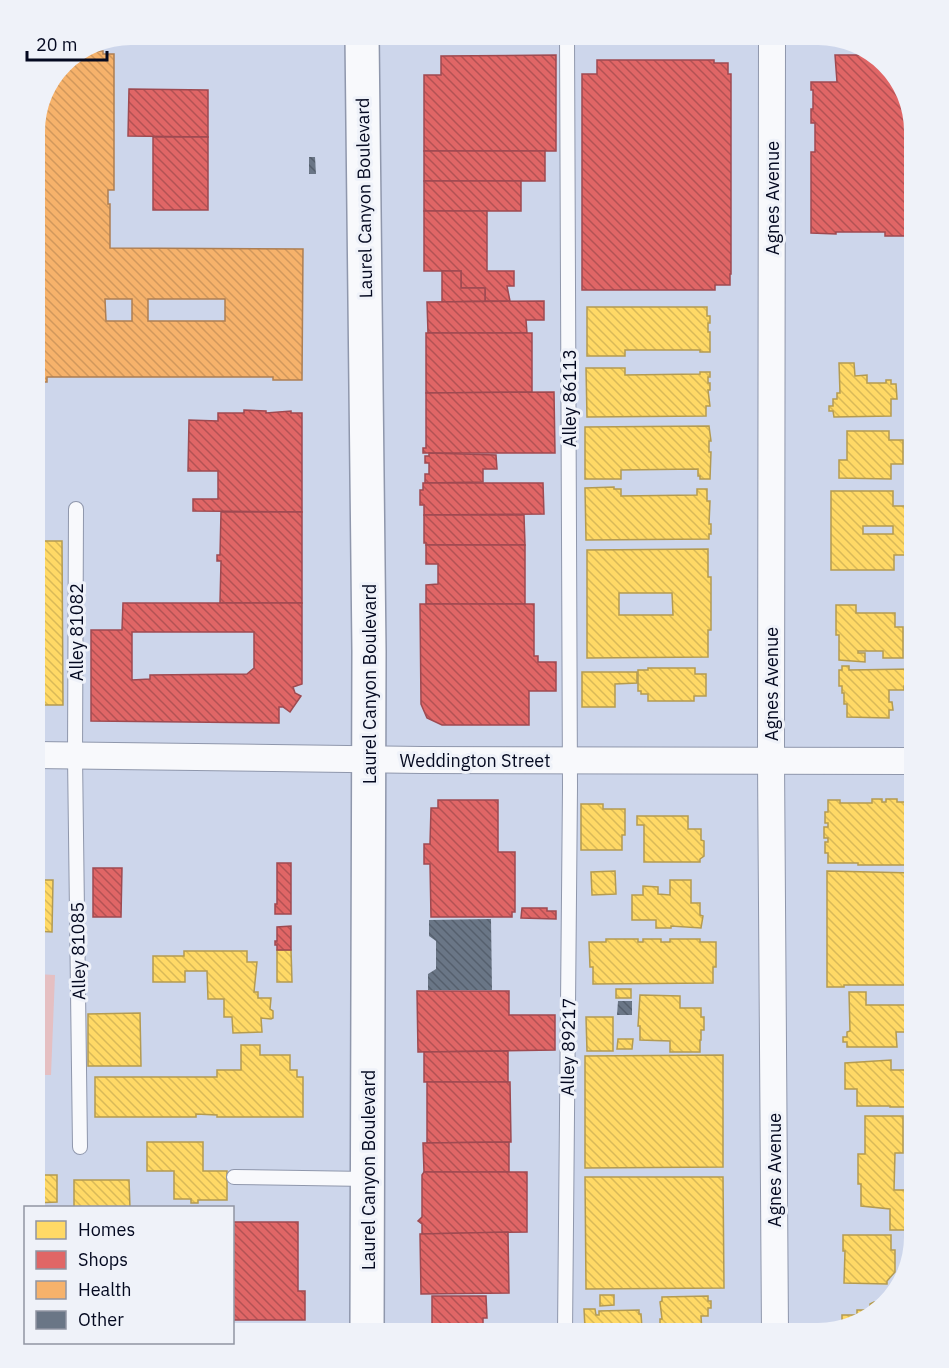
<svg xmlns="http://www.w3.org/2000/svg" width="949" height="1368" viewBox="0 0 949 1368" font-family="'IBM Plex Sans',sans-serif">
<defs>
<pattern id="homes-back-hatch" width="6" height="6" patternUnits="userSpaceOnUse" patternTransform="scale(1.5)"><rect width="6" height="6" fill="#ffd966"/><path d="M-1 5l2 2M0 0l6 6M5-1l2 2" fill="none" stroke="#d9b958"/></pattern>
<pattern id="shops-back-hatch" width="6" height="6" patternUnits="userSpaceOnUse" patternTransform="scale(1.5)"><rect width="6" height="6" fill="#e06666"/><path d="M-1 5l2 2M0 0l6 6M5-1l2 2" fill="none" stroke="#b35254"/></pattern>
<pattern id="health-back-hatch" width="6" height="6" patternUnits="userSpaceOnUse" patternTransform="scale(1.5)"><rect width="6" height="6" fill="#f6b26b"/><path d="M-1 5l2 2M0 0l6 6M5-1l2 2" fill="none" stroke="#d1985c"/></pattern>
<pattern id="building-back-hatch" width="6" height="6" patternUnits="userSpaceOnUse" patternTransform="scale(1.5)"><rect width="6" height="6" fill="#6a7686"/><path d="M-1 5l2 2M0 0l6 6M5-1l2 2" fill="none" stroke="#555f6d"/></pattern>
</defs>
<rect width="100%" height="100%" fill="#cdd6eb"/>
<polygon fill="#e5bfc2" points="35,974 55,975 51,1075 35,1075"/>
<g fill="url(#homes-back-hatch)" stroke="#b49b51" stroke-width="1.5" fill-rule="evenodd">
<polygon points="587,307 707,307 707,316 710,316 710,323 708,323 708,332 710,332 710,352 700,352 700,350 625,350 625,356 587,356"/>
<polygon points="839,363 854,363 855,376 867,375 867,383 886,383 886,380 891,380 891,384 896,384 897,399 891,399 891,416 834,417 833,411 829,411 829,406 833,406 833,399 837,399 837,393 840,393"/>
<polygon points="586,368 625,368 625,375 700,374 700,372 710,372 710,377 708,377 708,383 710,383 710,390 708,390 710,406 706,406 706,416 587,417"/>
<polygon points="709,426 711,441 709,441 709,452 711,452 710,479 700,479 700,476 698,476 698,469 621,470 621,479 585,479 585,427"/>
<polygon points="847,431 889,431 889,440 903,440 903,464 891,464 891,479 839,478 839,460 847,460"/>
<polygon points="614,487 614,489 621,489 621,496 697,495 697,489 707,489 707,501 710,501 709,524 711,524 711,534 709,534 709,539 586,540 585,488"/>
<path d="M 831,491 L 893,491 L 893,506 L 914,506 L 914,555 L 894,555 L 894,570 L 831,570 ZM 863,526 L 893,526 L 893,534 L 863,534 Z"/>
<polygon points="35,541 62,541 63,705 35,705"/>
<path d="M 708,549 L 708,577 L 711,577 L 711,630 L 708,630 L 708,657 L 587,658 L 587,550 ZM 619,593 L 672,593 L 673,615 L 619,615 Z"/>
<polygon points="836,605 856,605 856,613 895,613 895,627 903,627 903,658 883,658 883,651 858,651 858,653 865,653 865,662 839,660 839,635 836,635"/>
<polygon points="842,666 849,666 849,670 911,669 911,686 904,686 904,690 889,690 889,702 892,702 893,710 889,710 889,718 847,717 847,704 844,704 844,693 842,693 842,686 839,686 839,670 842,670"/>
<polygon points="648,668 695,668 695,674 706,674 706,696 694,696 694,701 648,701 648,694 641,694 641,691 638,691 638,670 648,670"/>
<polygon points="582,672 637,672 637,683 615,684 615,707 582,707"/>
<polygon points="872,799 882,799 882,802 886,802 886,799 897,799 897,802 909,802 909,799 914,799 914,865 858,865 858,863 828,863 828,853 825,853 825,842 828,842 828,838 824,838 824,827 828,827 828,823 825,823 825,812 828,812 828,800 840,800 840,803 872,803"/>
<polygon points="581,804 603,804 603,809 625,809 625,835 622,835 622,850 581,850"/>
<polygon points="637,816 688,816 688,829 701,829 701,840 704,841 704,856 700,859 700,862 644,862 644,825 637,825"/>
<polygon points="615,871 616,894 592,895 591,872"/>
<polygon points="827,871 914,873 914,985 844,985 844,987 827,987"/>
<polygon points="35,880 53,880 52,932 35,931"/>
<polygon points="670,880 691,880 691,903 700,903 700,915 703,916 701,928 671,926 671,928 656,928 656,920 632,920 632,895 643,895 643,886 658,887 658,894 670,895"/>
<polygon points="606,939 638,939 638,942 643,942 643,939 661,939 661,942 670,942 670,939 700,939 700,942 716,942 716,967 713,967 713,983 593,984 593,967 590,967 589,942 606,942"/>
<polygon points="277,950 291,950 292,982 277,982"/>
<polygon points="184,951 247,951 247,962 257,962 254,992 258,992 258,998 271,998 270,1009 273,1011 273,1018 271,1019 261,1018 262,1032 233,1033 232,1017 224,1017 224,999 208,999 207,971 185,971 185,982 153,982 153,956 184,956"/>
<rect x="616" y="989" width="15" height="9"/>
<polygon points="849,992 866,992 866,1005 912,1005 912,1032 896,1032 897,1047 847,1047 847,1042 843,1042 843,1037 847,1037 847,1032 850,1031"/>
<polygon points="640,995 680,996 680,1008 701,1008 701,1017 704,1017 704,1030 701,1030 701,1040 700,1040 700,1052 670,1052 670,1041 640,1040 640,1026 638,1026"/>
<polygon points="140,1013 141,1066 88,1066 88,1014"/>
<polygon points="586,1017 613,1017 613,1051 587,1051"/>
<polygon points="618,1039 633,1039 632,1049 617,1049"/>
<polygon points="241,1045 260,1045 260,1055 290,1055 290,1070 297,1070 297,1077 303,1077 303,1117 217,1117 217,1115 196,1114 196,1117 95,1117 95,1077 217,1077 217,1070 241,1070"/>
<polygon points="723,1055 723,1167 585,1168 585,1056"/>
<polygon points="891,1060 891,1070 910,1070 910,1104 907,1104 907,1107 890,1107 890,1106 857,1106 857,1089 845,1089 845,1063"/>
<polygon points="865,1116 903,1116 903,1153 895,1153 894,1190 914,1190 914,1230 890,1230 890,1209 861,1206 861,1184 858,1184 858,1154 865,1154"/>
<polygon points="147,1142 203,1142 203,1171 227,1171 227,1200 198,1200 198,1203 191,1203 191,1199 174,1199 174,1171 147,1171"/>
<polygon points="35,1175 57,1175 57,1202 35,1203"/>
<polygon points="585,1177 723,1177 724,1288 586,1289"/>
<polygon points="74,1180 129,1180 130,1208 74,1208"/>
<polygon points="843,1235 891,1235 891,1250 895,1250 895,1272 887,1281 887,1284 844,1283 845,1251 843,1251"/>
<polygon points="600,1295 614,1295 614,1305 600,1306"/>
<polygon points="708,1296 708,1301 711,1301 711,1308 708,1308 708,1316 701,1316 702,1331 705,1331 705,1333 662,1333 662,1330 660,1330 660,1319 662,1319 660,1302 662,1301 662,1297"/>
<polygon points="874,1302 885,1302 866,1321 842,1327 842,1315 857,1315 857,1310 870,1310 870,1304"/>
<polygon points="584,1309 595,1309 596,1315 599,1315 599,1311 639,1310 639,1314 641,1314 642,1328 639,1328 639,1333 599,1333 599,1328 585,1328"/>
</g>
<g fill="url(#shops-back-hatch)" stroke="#9e4a51" stroke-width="1.5" fill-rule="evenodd">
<polygon points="556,55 556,151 424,151 424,75 441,75 441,56"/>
<polygon points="835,55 875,55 902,83 914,131 914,236 885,236 885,232 836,232 836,234 811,233 811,152 815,152 815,123 811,123 811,109 813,109 813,90 811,90 811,82 837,82"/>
<polygon points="597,60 714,60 714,63 728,63 728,74 731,74 731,274 730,274 730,285 715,285 715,290 582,290 582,74 597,74"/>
<polygon points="129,89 208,90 208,137 128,136"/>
<rect x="153" y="137" width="55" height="73"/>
<rect x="424" y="151" width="121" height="30"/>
<rect x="424" y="181" width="97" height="30"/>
<polygon points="424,211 487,211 487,271 514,271 514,286 507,286 510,301 485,301 485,288 461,288 461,271 424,271"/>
<polygon points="442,271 461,271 461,288 485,288 485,301 442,302"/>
<polygon points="544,301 544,320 526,320 527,333 428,333 427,302"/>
<polygon points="426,333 532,333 532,392 426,393"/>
<polygon points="554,392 555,453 423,453 423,448 426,448 426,393"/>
<polygon points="244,410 266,411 266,413 291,411 291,413 302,413 302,512 193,511 193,499 218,499 218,471 188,471 189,420 218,421 218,413 244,413"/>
<polygon points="429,453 496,455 497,469 483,469 483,482 425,483 425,474 429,474 429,463 425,463 425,456 429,456"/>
<polygon points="423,483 543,483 544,514 424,515 424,505 420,505 420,490 423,490"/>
<polygon points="221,512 302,512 302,603 220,603 221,561 217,561 217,555 220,555"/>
<polygon points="424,515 524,515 525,545 426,545 426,543 424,543"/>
<polygon points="426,545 525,545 525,604 426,604 426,585 438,584 438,564 426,564"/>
<path d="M 123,603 L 302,603 L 302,684 L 293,687 L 295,693 L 301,696 L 290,712 L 283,707 L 279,707 L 279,723 L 91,721 L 91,630 L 122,630 ZM 132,632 L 254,632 L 254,668 L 247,674 L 150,675 L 150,679 L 132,680 Z"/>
<polygon points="420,604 534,604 534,656 538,656 538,662 556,662 556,691 529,691 529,725 442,725 427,718 421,704"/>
<polygon points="438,800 498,800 498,852 515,852 515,912 512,912 512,917 431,917 430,864 424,864 424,844 430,844 431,808 438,808"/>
<polygon points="277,863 291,863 291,914 275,914 275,904 277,904"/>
<polygon points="93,868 122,868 121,917 93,917"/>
<polygon points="522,908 547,908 547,911 556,911 556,919 521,918"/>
<polygon points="291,926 291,950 277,950 277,945 275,945 275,941 277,941 277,927"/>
<polygon points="417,991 509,991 509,1015 555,1015 555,1050 418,1052"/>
<polygon points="508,1051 508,1082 424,1082 424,1052"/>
<polygon points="427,1082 510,1082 511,1142 427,1143"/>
<polygon points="509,1142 509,1172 424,1172 423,1143"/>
<polygon points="424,1172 527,1172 527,1232 422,1234 422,1224 418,1221 422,1217 422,1175"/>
<polygon points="232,1222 298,1222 298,1291 305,1291 305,1320 232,1320"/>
<polygon points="508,1232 509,1293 421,1294 420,1234"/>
<polygon points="432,1296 486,1296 487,1318 483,1318 483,1333 432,1333"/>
</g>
<path fill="url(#health-back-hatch)" stroke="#ad7f54" stroke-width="1.5" fill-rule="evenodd" d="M 88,51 L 103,51 L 103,54 L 114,54 L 114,190 L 108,190 L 108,204 L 110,204 L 110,248 L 303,249 L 302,380 L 273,380 L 273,377 L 47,377 L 47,382 L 36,382 L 35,206 L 42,206 L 42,110 L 67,59 ZM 105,299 L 132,299 L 132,321 L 106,321 ZM 148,299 L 225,299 L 225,321 L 148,321 Z"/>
<g fill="url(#building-back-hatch)">
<polygon points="309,157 315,157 316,174 309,174"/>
<polygon points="491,919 492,990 428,990 428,974 436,969 436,941 429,936 429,920"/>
<polygon points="618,1001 632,1001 632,1015 617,1015"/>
</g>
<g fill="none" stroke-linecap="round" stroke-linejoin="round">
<defs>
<g id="lane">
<polyline points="76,509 75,756 80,1147"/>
<polyline points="234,1177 368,1179"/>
<polyline points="565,1333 570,787 567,35"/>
</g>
<g id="street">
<polyline points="772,35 771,761 775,1333"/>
<polyline points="35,755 422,760 914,761"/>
</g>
<polyline id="primary" points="362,35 369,651 367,1333"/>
</defs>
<use href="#lane" stroke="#8f97ac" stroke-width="16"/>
<use href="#street" stroke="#8f97ac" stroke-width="28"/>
<use href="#primary" stroke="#8f97ac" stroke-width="36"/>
<use href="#lane" stroke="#f8f9fc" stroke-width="14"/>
<use href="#street" stroke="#f8f9fc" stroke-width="26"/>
<use href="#primary" stroke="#f8f9fc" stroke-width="33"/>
</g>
<g text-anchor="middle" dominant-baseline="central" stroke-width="6" stroke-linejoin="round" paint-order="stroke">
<g font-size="18" fill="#040920" stroke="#eff2f9">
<text transform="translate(364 198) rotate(-91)">Laurel Canyon Boulevard</text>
<text transform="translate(772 198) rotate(-90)">Agnes Avenue</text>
<text transform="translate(569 398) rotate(-90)">Alley 86113</text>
<text transform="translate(76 632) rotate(-90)">Alley 81082</text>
<text transform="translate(369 684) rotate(-90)">Laurel Canyon Boulevard</text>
<text transform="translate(771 684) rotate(-90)">Agnes Avenue</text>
<text x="475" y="760">Weddington Street</text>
<text transform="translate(78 951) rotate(-91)">Alley 81085</text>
<text transform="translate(568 1047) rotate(-89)">Alley 89217</text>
<text transform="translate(368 1170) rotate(-90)">Laurel Canyon Boulevard</text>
<text transform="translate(774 1170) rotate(-90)">Agnes Avenue</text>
</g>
</g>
<path d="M0 0H949V1368H0ZM131 45H818A86 86 0 0 1 904 131V1237A86 86 0 0 1 818 1323H131A86 86 0 0 1 45 1237V131A86 86 0 0 1 131 45Z" fill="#eff2f9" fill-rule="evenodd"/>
<rect x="24" y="1206" width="210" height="138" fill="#eff2f9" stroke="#9195a2" stroke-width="1.5"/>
<rect x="36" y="1221" width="30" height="18" fill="#ffd966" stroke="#9195a2" stroke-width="1.5"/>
<text x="78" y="1236" font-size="18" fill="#040920">Homes</text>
<rect x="36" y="1251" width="30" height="18" fill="#e06666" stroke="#9195a2" stroke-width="1.5"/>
<text x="78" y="1266" font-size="18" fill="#040920">Shops</text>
<rect x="36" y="1281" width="30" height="18" fill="#f6b26b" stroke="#9195a2" stroke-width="1.5"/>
<text x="78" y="1296" font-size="18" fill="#040920">Health</text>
<rect x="36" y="1311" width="30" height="18" fill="#6a7686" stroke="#9195a2" stroke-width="1.5"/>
<text x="78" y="1326" font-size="18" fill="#040920">Other</text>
<path d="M27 51v9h80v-9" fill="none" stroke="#040920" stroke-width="3"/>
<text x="36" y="51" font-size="18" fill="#040920" stroke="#eff2f9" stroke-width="4.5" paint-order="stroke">20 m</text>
</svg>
